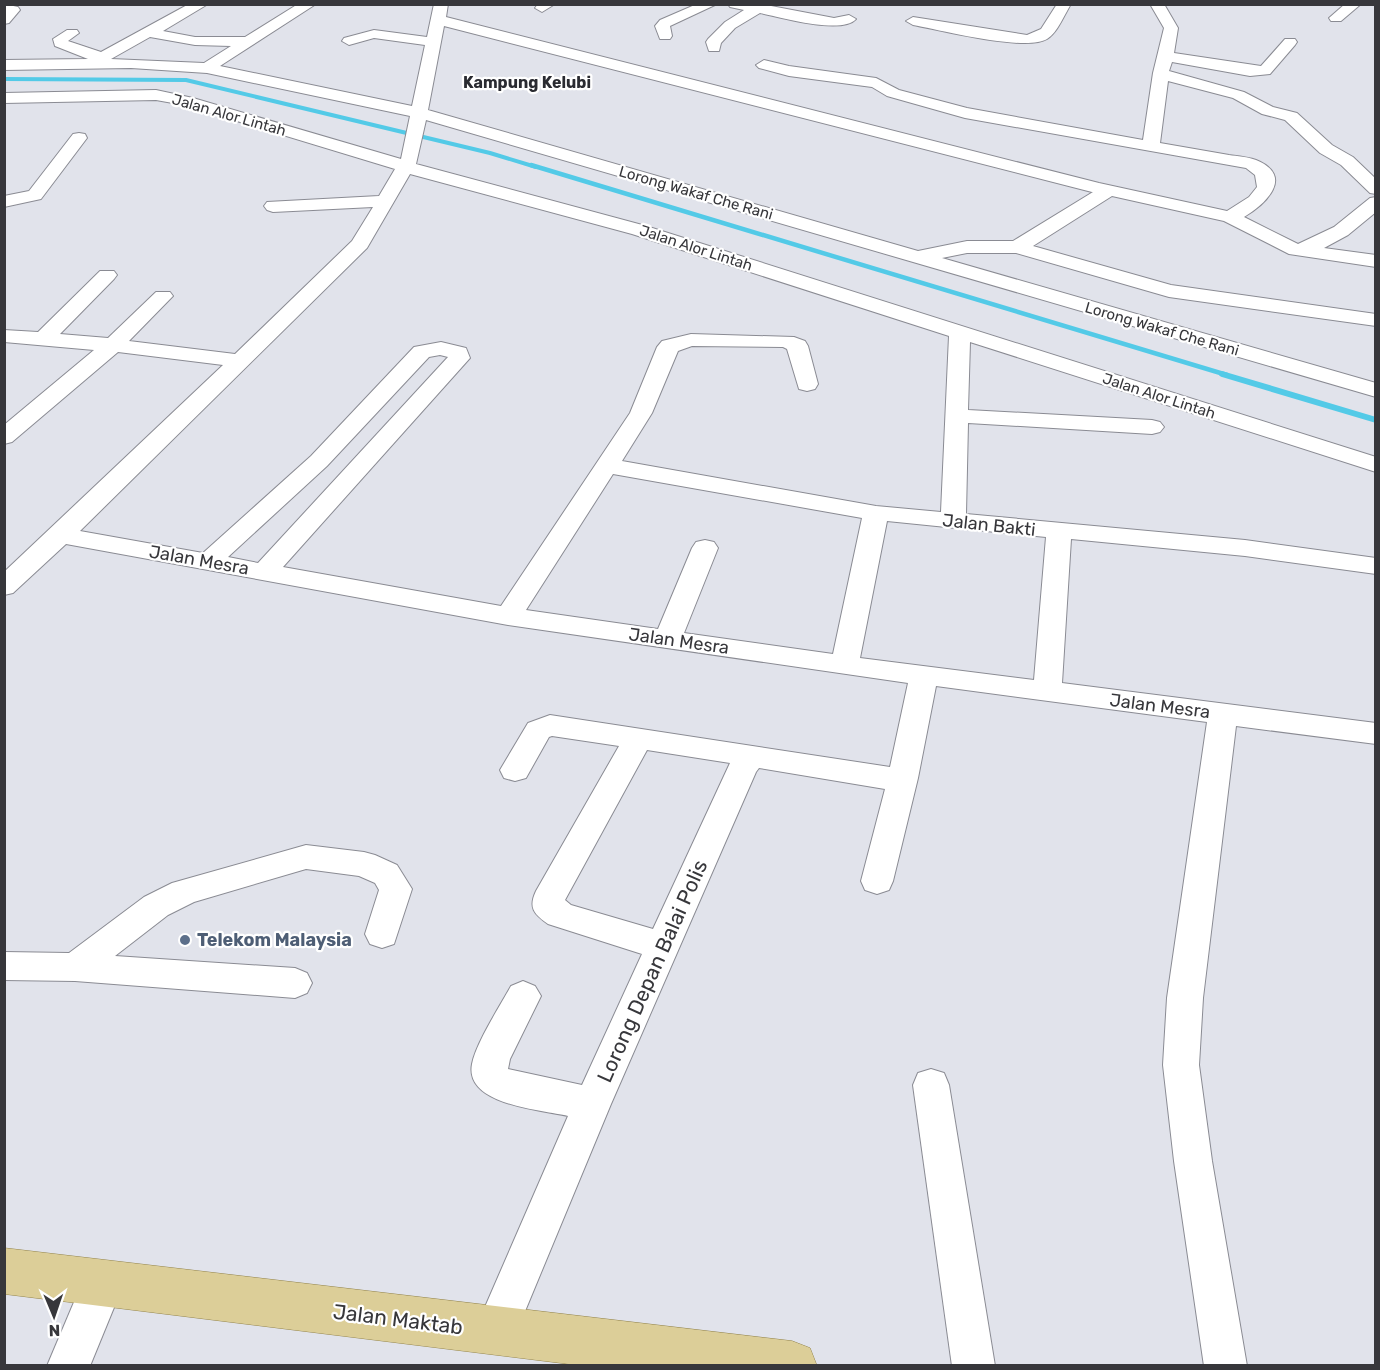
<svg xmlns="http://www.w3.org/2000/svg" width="1380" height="1370" viewBox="0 0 1380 1370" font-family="Rubik,sans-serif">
<rect width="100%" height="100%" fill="#e1e3eb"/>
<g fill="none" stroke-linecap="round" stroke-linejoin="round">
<polyline stroke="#53cae7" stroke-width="4" points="4,79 186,80 490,153 536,167"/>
<polyline stroke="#53cae7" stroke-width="4.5" points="531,165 1227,375"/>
<polyline stroke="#53cae7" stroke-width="6" points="1222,374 1376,420"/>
<defs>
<g id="minor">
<polygon points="4,4 18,7 20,10 9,23 4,24"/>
<path d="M 189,4 L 208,4 L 163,31 L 195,37 L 245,37 L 298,4 L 316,4 L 220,66 L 412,106 L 425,45 L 374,38 L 349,45 L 342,41 L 344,38 L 374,30 L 427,37 L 434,4 L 448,4 L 446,17 L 1099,183 L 1227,211 L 1249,197 L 1257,187 L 1255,175 L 1246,168 L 965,118 L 887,96 L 872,87 L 789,76 L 759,68 L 756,65 L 764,60 L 789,66 L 876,78 L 899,90 L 967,108 L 1143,140 L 1153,73 L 1164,28 L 1150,4 L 1164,4 L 1178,28 L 1174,53 L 1261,66 L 1285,39 L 1295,39 L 1297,42 L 1295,45 L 1270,74 L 1250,76 L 1172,62 L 1169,71 L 1244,92 L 1273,107 L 1297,113 L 1332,145 L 1353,157 L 1376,179 L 1376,194 L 1370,193 L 1341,165 L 1320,153 L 1285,120 L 1262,114 L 1233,98 L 1168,81 L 1160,143 C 1183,147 1206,151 1229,155 C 1237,156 1248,157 1256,160 C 1295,176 1266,204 1244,217 L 1298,244 L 1334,227 L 1370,198 L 1376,197 L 1376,212 L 1348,235 L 1324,248 L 1376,255 L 1376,267 L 1289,254 L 1224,221 L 1112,196 L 1033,246 L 1171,285 L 1376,314 L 1376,326 L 1169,297 L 1016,253 L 967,253 L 942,258 L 1376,383 L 1376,397 L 426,120 L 416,164 L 646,226 L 1376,457 L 1376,472 L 970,342 L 968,410 L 1152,420 L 1160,422 L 1164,427 L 1160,432 L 1152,434 L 968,423 L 966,514 L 1245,540 L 1376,558 L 1376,574 L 1245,556 L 1071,539 L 1062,683 L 1376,723 L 1376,744 L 1236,726 L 1203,998 L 1199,1065 L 1212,1161 L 1247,1366 L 1204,1366 L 1174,1161 L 1163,1065 L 1167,998 L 1207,722 L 936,686 L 918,778 L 893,881 L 889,890 L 877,894 L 865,890 L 861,881 L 885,789 L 759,768 L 756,772 L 611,1104 L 511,1345 L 496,1351 L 481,1345 L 475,1330 L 568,1116 C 542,1110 464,1105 472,1064 C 476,1043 500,1006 511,986 L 523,981 L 535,986 L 541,996 L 510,1059 L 508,1069 L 582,1085 L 642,954 L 548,924 C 534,914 528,908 536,891 L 619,746 L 552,736 L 549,737 L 526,778 L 515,781 L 504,778 L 500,770 L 528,723 L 550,715 L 890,767 L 908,683 L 508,625 L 66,544 L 13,593 L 4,595 L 4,572 L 223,365 L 118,352 L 12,442 L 4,444 L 4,425 L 94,350 L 4,342 L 4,330 L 38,332 L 100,271 L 114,271 L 117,275 L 114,279 L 60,334 L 108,338 L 156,292 L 170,292 L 173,296 L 129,341 L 235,354 L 352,241 L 373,207 L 273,212 L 267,210 L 264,206 L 267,202 L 379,196 L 395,169 L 184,105 L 156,100 L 4,103 L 4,93 L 156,90 L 193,98 L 401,159 L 410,116 L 207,73 L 131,68 L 4,70 L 4,60 L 88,59 L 55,46 L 53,39 L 67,30 L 77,30 L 79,33 L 68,41 L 101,52 ZM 444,26 L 1092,192 L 1093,192 L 1013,241 L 967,241 L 918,251 L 428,110 ZM 150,37 L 195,45 L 231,46 L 204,63 L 111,59 ZM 410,174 L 632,234 L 949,336 L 941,512 L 876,506 L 622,461 L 652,413 L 678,351 L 692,346 L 783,347 L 787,349 L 799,389 L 807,391 L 815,389 L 818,384 L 808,346 L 805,341 L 794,337 L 691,334 L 662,341 L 657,347 L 630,413 L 501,606 L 283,567 L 470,358 L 466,348 L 441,342 L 414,347 L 311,456 L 203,553 L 80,531 L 367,248 ZM 440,355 L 448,357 L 258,563 L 228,557 L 327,466 L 429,357 ZM 613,474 L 862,518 L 833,654 L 684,633 L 718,548 L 714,542 L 705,540 L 696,542 L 692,548 L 658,629 L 526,610 ZM 887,521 L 1046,537 L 1034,680 L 860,658 ZM 647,750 L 730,763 L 653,929 L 571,905 L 565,900 Z"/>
<polygon points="538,4 555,4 542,12 535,8"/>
<polygon points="697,4 717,4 670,26 672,36 670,39 660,39 655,26 660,20"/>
<path d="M 728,4 L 761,4 L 834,18 L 849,15 L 856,19 C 842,35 780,17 760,13 L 735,28 L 721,43 L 719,51 L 709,51 L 706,42 L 708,39 L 725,22 L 744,10 L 730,7 Z"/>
<path d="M 1057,4 L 1071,4 C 1064,15 1058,32 1047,39 C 1026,52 940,30 913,25 L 906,21 L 913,17 L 1027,35 L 1041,29 Z"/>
<polygon points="1345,4 1361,4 1341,21 1331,21 1329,18"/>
<polygon points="79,133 85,134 87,138 41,199 4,207 4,196 29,191 73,134"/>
<polygon points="306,845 364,852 375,855 397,865 412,889 394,944 382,948 370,944 365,934 379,890 375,883 359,876 306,869 194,902 168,915 115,956 295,968 307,973 312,983 307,993 295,998 75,981 4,980 4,952 69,953 144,897 172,883"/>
<polygon points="931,1069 944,1073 949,1085 995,1366 952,1366 913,1085 918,1073"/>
<polygon points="103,1263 118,1269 124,1283 90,1366 47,1366 88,1269"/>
</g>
<polygon id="major" points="4,1248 792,1341 810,1348 817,1366 585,1366 4,1294"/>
</defs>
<use href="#minor" stroke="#8a8b93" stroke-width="2"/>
<use href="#major" stroke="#93844b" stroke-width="1"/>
<use href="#minor" fill="#fff" fill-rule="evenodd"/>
<use href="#major" fill="#dcce98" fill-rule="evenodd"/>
</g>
<circle fill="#5c6f8a" stroke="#fff" stroke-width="2" cx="185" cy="940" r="6"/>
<g text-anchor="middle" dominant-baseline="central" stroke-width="4.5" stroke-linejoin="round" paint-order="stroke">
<g font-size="15" fill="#37373b" stroke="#fff">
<text transform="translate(229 115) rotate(16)">Jalan Alor Lintah</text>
<text transform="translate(696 193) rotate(16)">Lorong Wakaf Che Rani</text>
<text transform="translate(696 248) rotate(18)">Jalan Alor Lintah</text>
<text transform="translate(1162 329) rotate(16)">Lorong Wakaf Che Rani</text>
<text transform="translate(1159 396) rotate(18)">Jalan Alor Lintah</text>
</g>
<g font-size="16" font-weight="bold" fill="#2a2b31" stroke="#fff">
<text x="527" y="82">Kampung Kelubi</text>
</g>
<g font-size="18" fill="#37373b" stroke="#fff">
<text transform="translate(989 525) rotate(6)">Jalan Bakti</text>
<text transform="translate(199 560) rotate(10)">Jalan Mesra</text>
<text transform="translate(679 641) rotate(8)">Jalan Mesra</text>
<text transform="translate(1160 706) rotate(7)">Jalan Mesra</text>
</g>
<g font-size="18" font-weight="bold" fill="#4e5e75" stroke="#fff" text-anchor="start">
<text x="197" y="940">Telekom Malaysia</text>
</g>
<g font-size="21" fill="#37373b" stroke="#fff">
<text transform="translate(652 971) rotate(-66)">Lorong Depan Balai Polis</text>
<text transform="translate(398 1319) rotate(7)">Jalan Maktab</text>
</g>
</g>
<rect width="1380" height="1370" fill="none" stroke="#37373b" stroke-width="12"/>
<g transform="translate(54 1316) rotate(178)" stroke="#ffffff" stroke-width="4.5" paint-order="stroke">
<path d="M0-4.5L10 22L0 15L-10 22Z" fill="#37373b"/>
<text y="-9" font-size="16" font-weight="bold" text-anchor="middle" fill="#37373b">N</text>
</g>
</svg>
